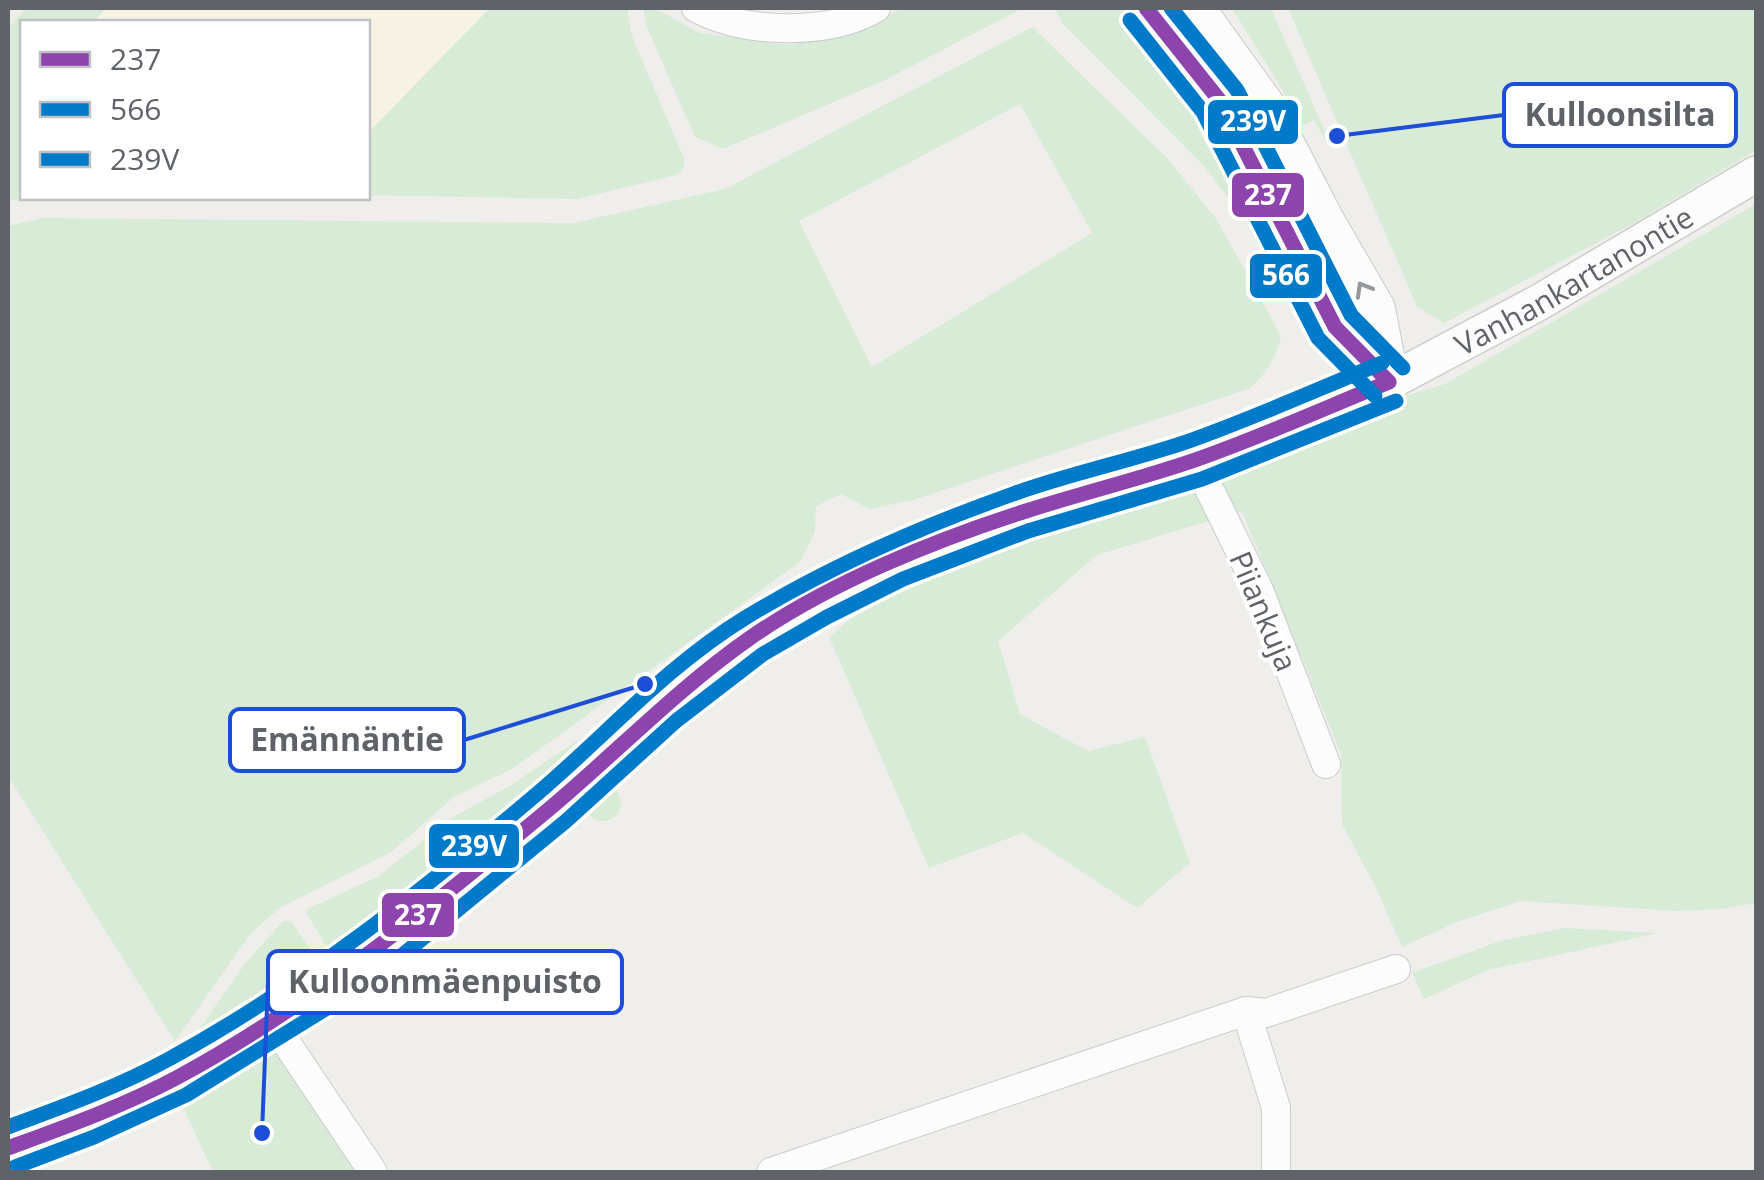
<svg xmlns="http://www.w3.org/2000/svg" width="1764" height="1180" viewBox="0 0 1764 1180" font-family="'Open Sans',sans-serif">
<rect width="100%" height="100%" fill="#efeeea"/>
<polygon fill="#f7f3e4" points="107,8 490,8 368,133 368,22 92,22"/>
<g fill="#d8ebd6" fill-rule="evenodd">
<polygon points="27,8 107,8 92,22 22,22 22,198 37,198 8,201 8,27"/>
<polygon points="490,8 627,8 632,36 684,158 684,168 677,175 577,199 368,195 368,133"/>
<polygon points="643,8 654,8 700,33 790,45 852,33 903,8 1023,8 885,80 723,149 695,137 646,25"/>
<polygon points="1054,8 1129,8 1196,96 1311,320 1307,323 1297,317 1243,217 1205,167 1063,24"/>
<polygon points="1232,8 1271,8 1329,141 1326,142 1314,120 1304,125"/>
<polygon points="1288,8 1756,8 1756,150 1636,222 1444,323 1417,307"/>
<path d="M 1032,27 L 1167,158 L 1217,220 L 1281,336 C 1275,360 1267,373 1248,389 L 913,500 L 870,509 L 841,494 L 816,506 L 815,532 L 800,562 L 512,769 L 455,796 L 391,852 L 281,907 L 251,933 L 175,1041 L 8,776 L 8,226 L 43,218 L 574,223 L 725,189 ZM 1020,104 L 1092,233 L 872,367 L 799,221 Z"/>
<polygon points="1756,204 1756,903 1721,909 1678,911 1521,901 1457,922 1402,947 1377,890 1342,824 1341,754 1242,511 1097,555 998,641 1020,714 1088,751 1145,737 1190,863 1137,908 1023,833 929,868 829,637 848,621 932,569 1109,510 1356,411 1445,384"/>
<polygon points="608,720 612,722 590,754 343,952 331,954 307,914 308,909 379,876 453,817 513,784"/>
<circle cx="603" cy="803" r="18"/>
<polygon points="283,921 291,921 317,959 315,970 188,1051 188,1045 244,965"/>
<polygon points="1564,928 1658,933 1488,970 1424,999 1412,973 1500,941"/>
<polygon points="268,1041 355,1172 213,1172 177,1094"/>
</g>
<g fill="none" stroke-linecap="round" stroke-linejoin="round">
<defs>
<g id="minor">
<path d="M 696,8 C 745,34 828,36 876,8"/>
<polyline points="1195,460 1259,590 1326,764"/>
<polyline points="1246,1011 1276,1108 1276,1172"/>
<polyline points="271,1020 373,1172"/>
<polyline points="771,1172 1246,1011 1266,1013 1396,969"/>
</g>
<g id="tertiary">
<path id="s1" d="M 8,1148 L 86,1119 L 178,1077 L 324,987 L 376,951 L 553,806 L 663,706 L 752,637 L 818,599 L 895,561 L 1022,512 L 1195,460 L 1389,382 L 1538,303 L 1756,174"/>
</g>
<g id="secondary">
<polyline points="1146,8 1220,101 1335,327 1389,382"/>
<polyline points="1194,8 1264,105 1324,221 1375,309 1389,382"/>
</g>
</defs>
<use href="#minor" stroke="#cbcccc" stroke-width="30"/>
<use href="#tertiary" stroke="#cbcccc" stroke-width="38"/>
<use href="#secondary" stroke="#cacacb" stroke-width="42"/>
<use href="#minor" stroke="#fdfcfc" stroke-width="28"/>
<use href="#tertiary" stroke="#fdfcfc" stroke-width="35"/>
<use href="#secondary" stroke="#fdfcfc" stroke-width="40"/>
<defs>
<g id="bus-1">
<polyline points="1146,8 1220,101 1335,327 1389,382"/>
<path d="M 8,1148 C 65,1127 124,1106 178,1077 C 313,1004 431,907 548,810 C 616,753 677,689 750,638 C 829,583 935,540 1026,511 C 1082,493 1140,479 1195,460 C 1261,437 1325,408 1389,382"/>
</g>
<g id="bus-2">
<polyline points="1130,20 1203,112 1318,338 1375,396"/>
<polyline points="15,1167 94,1137 186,1095 335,1003 389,966 566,821 676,721 763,654 827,617 903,579 1028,531 1202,479 1396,401"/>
</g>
<g id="bus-3">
<polyline points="1171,8 1237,90 1351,315 1403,368"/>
<path d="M 8,1127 C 62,1107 118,1087 169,1059 C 303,986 422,891 538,793 C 606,735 668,665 745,618 C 830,566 920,527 1013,494 C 1071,473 1131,461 1189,441 C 1254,418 1318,389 1382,363"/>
</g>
</defs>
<use href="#bus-1" stroke="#fff" stroke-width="22"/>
<use href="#bus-2" stroke="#fff" stroke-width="22"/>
<use href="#bus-3" stroke="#fff" stroke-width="22"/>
<use href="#bus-1" stroke="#8e44ad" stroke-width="15"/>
<use href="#bus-2" stroke="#007ac9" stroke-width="15"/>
<use href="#bus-3" stroke="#007ac9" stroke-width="15"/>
</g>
<defs><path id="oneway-chevron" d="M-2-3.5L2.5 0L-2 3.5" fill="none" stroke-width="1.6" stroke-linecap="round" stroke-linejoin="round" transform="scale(2.5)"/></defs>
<use stroke="#96999c" href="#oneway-chevron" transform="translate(1363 289) rotate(-120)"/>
<g text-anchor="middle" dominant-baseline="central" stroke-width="8" stroke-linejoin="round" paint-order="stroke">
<g font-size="30" fill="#5f6368" stroke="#fff">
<text stroke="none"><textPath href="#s1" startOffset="1808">Vanhankartanontie</textPath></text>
<text transform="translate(1264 611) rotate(67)">Piiankuja</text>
</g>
</g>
<path fill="none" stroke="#1d4ed8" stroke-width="4" d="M1337 136L1504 115M645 684L464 740M262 1133L268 982"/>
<g fill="#1d4ed8" stroke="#fff" stroke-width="4">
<circle cx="1337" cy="136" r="10"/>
<circle cx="645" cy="684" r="10"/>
<circle cx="262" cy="1133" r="10"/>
</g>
<g fill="#fff" stroke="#1d4ed8" stroke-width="4">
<rect x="1504" y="84" width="232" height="62" rx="10"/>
<rect x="230" y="709" width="234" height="62" rx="10"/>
<rect x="268" y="951" width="354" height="62" rx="10"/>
</g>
<g font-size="32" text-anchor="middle" font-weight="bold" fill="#5f6368">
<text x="1620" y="126">Kulloonsilta</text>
<text x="347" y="751">Emännäntie</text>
<text x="445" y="993">Kulloonmäenpuisto</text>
</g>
<g stroke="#fff" stroke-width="4">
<rect x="1206" y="98" width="94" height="48" rx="10" fill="#007ac9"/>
<rect x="1230" y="171" width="76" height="48" rx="10" fill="#8e44ad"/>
<rect x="1248" y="252" width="76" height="48" rx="10" fill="#007ac9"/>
<rect x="427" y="822" width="94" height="48" rx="10" fill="#007ac9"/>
<rect x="380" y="891" width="76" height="48" rx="10" fill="#8e44ad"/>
</g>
<g font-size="28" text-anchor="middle" font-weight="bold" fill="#fff">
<text x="1253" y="131">239V</text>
<text x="1268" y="205">237</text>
<text x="1286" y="285">566</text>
<text x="474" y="856">239V</text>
<text x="418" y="925">237</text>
</g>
<rect width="1764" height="1180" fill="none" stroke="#5f6368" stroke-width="20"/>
<rect x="20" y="20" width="350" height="180" fill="#ffffff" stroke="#bfc1c3" stroke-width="2.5"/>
<rect x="40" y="52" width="50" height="15" fill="#8e44ad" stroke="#bfc1c3" stroke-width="2.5"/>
<text x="110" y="70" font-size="30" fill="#5f6368">237</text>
<rect x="40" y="102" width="50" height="15" fill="#007ac9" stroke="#bfc1c3" stroke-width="2.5"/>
<text x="110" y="120" font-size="30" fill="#5f6368">566</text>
<rect x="40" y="152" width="50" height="15" fill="#007ac9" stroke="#bfc1c3" stroke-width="2.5"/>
<text x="110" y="170" font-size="30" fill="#5f6368">239V</text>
</svg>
